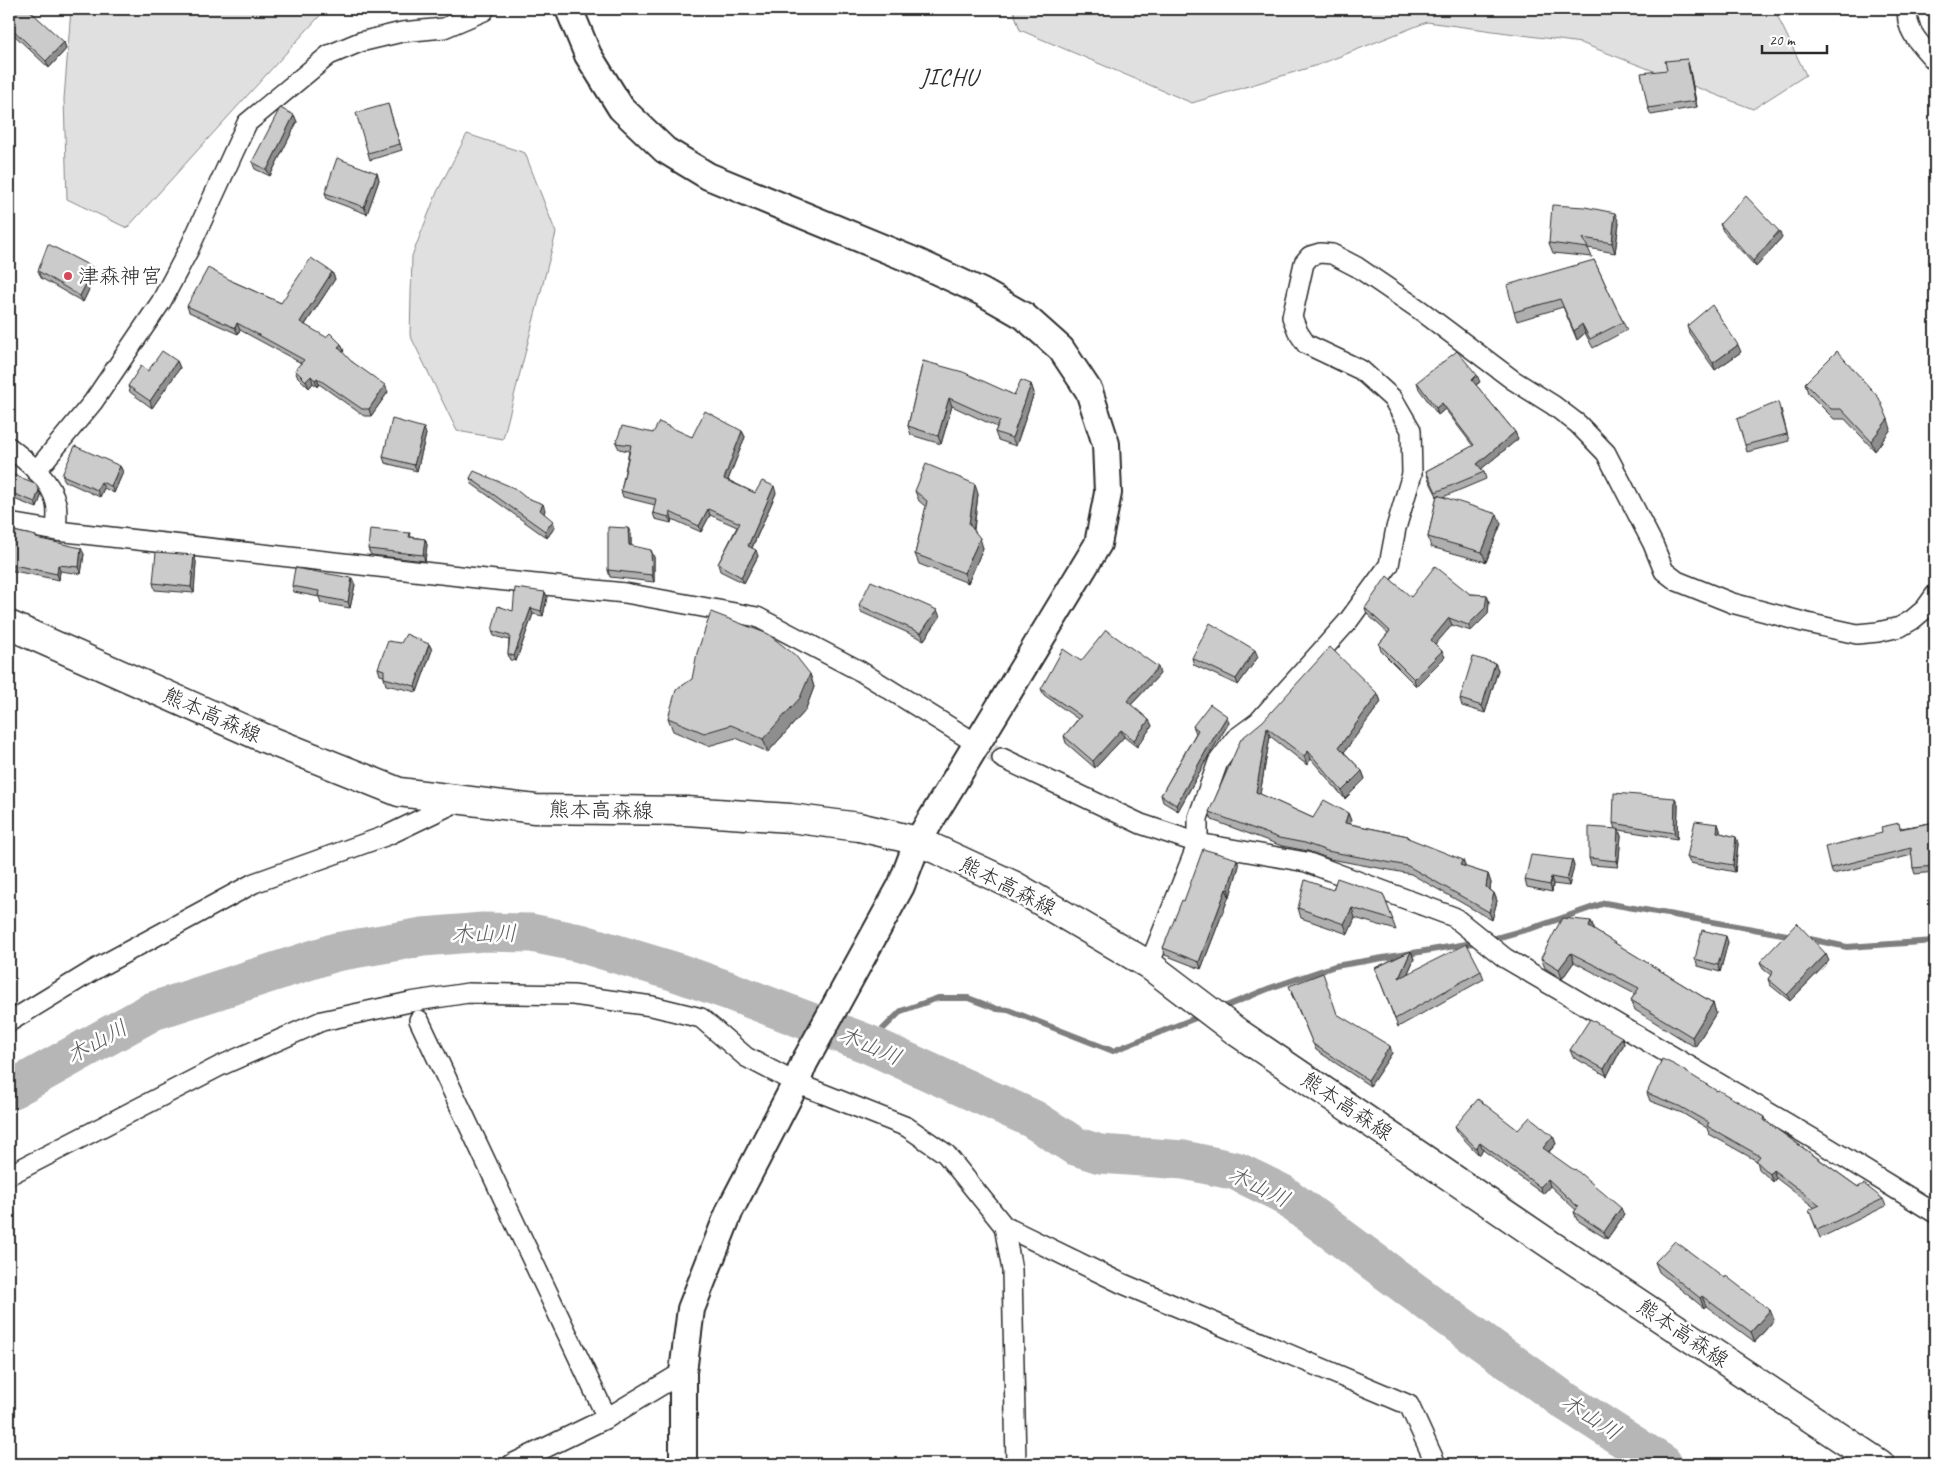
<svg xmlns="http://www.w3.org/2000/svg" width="1944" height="1473" viewBox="0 0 1944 1473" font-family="Caveat,'Klee One',sans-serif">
<rect width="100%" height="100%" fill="#fff"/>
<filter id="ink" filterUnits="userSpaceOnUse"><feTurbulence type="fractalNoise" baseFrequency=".02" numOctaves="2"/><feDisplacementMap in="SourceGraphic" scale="10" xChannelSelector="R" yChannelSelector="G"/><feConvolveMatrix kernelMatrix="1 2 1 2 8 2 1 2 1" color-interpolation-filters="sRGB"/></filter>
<g filter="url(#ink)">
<g fill="#e0e0e0" stroke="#868686">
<polygon points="71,9 326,9 127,228 67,199 64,99"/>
<polygon points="1013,9 1774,9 1806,75 1753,109 1581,43 1427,22 1318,65 1192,103 1020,30"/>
<polygon points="467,134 525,153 556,233 503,439 457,431 410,335 412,256 437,192"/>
</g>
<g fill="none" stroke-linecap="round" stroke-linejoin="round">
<g stroke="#7e7e7e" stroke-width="6">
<polyline points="1805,938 1847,947 1935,941"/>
<polyline points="1489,940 1539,926 1605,903 1793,936"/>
<polyline points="1219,1009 1270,988 1335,966 1479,942"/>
<polyline points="868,1044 901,1011 938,998 968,998 997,1009 1008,1010 1113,1051 1203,1015"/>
</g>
<polyline stroke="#b6b6b6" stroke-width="39" points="9,1091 153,1011 336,952 423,937 483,932 531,933 580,943 673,971 727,990 868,1044 1033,1119 1075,1146 1100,1154 1184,1160 1236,1171 1281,1193 1436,1308 1562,1399 1663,1464"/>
<polyline stroke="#d5d5d5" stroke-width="19" stroke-dasharray="19 9" stroke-linecap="butt" points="967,738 1002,758"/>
<defs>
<g id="street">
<path d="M 1908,9 C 1904,30 1922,46 1935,61"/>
<path d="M 9,447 C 26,461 51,479 56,503 C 58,511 56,522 57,531"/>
<polyline points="36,471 93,402 161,302 189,249 247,123 329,55 360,42 402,32 444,28 484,11"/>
<polyline points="9,523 57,531 486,579 625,593 757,617 860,671 966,737"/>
<polyline points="1002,758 1141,824 1198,843 1306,862 1454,917 1505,958 1829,1148 1935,1213"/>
<polyline points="1149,965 1198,843 1198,818 1218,762 1235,739 1258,722 1349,620 1389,565 1396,528 1412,474 1411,430 1393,399 1361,370 1306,344 1298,332 1292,317 1304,263 1310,256 1320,253 1332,254 1357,267 1420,310 1513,380 1553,405 1578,424 1606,453 1653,544 1664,571 1677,581 1732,603 1807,623 1857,634 1878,632 1900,627 1912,620 1925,609 1935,595"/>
<polyline points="419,1020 607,1418"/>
<polyline points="9,1022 99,967 254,883 388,835 461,800"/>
<polyline points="9,1175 220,1066 322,1021 410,1002 468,993 573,995 652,1006 701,1018 746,1057 796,1083 907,1127 946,1154 1004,1226 1121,1283 1409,1405 1436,1464"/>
<polyline points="1004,1226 1012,1270 1016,1464"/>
<polyline points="512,1464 607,1418 683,1372"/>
</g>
<polyline id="secondary" points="569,9 588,55 621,108 665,150 708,176 917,262 982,292 1024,316 1061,349 1089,391 1106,444 1108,493 1098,544 918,841 901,886 804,1063 796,1083 730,1210 691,1309 683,1372 683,1464"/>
<polyline id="primary" points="9,625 264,738 399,792 535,809 686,811 790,818 859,827 918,841 1015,886 1149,965 1237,1032 1557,1249 1880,1464"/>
</defs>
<use href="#street" stroke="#2b2b2b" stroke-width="22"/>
<use href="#secondary" stroke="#2b2b2b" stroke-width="30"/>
<use href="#primary" stroke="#2b2b2b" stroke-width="31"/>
<use href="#street" stroke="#fff" stroke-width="19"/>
<use href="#secondary" stroke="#fff" stroke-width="26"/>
<use href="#primary" stroke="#fff" stroke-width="28"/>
</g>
<g fill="#afafaf" stroke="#2b2b2b">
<polygon points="9,16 64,42 66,49 49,68 12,33 9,36"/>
<polygon points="1687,59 1689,66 1697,107 1651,115 1648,108 1667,70"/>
<polygon points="388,104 402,150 370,160 368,153"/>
<polygon points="294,115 297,122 270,176 255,169 252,162"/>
<polygon points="377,173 379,180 367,214 327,199 325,193"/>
<polygon points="1619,223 1615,253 1588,248 1592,257 1553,253 1549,243"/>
<polygon points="1720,224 1782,237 1756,267 1723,231"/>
<polygon points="1594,260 1623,322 1627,330 1593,348 1585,333 1577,340 1563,307 1517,321 1514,312"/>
<polygon points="38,271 96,275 83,302 41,278"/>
<polygon points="332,272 335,279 305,325 344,351 342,352 351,361 388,392 371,416 364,416 319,384 317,387 313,383 309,388 297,376 295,370 301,363 240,330 238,334 189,312 187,306 234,282 281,303"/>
<polygon points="1687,326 1741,352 1715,370 1689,333"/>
<polygon points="177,361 180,368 152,408 130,392 128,386 148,371"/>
<polygon points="923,361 1014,395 1031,384 1034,393 1016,446 998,440 995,432 997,427 952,406 941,444 911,435 908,426"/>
<polygon points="1417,382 1480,382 1476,385 1515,432 1518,439 1481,469 1484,472 1486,479 1443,497 1501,524 1486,562 1431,547 1428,537 1437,496 1428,478 1426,471 1473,446 1445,409 1438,415 1419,389"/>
<polygon points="1805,383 1891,429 1875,451 1845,419 1834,419 1808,393"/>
<polygon points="1781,409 1789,441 1747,452 1745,445"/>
<polygon points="742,431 745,437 728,480 755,493 776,493 752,548 758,556 744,583 720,571 718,564 737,527 710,515 701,532 672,519 671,523 655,519 653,513 655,505 623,497 621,491 629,451 619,449 616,443 653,433 692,437"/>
<polygon points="426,434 417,471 385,463 383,457"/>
<polygon points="120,466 123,472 114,493 104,488 100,497 65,481 62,475"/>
<polygon points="9,473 39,490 41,496 37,508 9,497"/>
<polygon points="470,478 525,497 545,510 544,513 555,527 547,538 472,484"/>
<polygon points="915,491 978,494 974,530 983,548 968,583 919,564 915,554 926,507 919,501"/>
<polygon points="628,528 631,534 631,546 654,557 654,582 610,577 608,570"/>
<polygon points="9,530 36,536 37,538 84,554 81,574 60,571 59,580 9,570"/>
<polygon points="410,533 411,537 425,539 427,545 425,561 371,555 368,549"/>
<polygon points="194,555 196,562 194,593 155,590 153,583"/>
<polygon points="355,585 350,608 321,603 319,597 294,592 292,586"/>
<polygon points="545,592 547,597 543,616 533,614 516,661 510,660 508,654 509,640 494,636 492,631"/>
<polygon points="1470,594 1487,595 1489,602 1488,614 1471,631 1452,625 1435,644 1445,657 1416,686 1381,651 1379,644 1388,633 1367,614 1365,608 1411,597"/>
<polygon points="859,605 937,610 940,617 924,640 861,612"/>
<polygon points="401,643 429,644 432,650 417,692 386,685 384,678 384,676 380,675 378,668"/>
<polygon points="1258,657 1238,685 1194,665 1192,658"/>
<polygon points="1081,661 1160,674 1131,705 1149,720 1152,726 1137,747 1124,737 1095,768 1066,743 1064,736 1078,719 1044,695 1041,689"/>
<polygon points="1495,663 1498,670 1485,713 1462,706 1460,699"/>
<polygon points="810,674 814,687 805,711 768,752 736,738 708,746 673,731 668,718"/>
<polygon points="1378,694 1381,702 1344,752 1362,771 1365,779 1345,799 1311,759 1307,765 1270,736 1260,794 1313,818 1348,813 1351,821 1350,824 1408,836 1409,839 1465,867 1488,874 1491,883 1490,890 1494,893 1497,901 1492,920 1411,874 1330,859 1308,851 1282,846 1212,820 1209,812 1263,721"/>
<polygon points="1229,723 1209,755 1178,811 1163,802 1161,795 1196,733 1193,726"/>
<polygon points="1675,798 1678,805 1677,839 1619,830 1621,836 1618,867 1591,865 1589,858 1615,829 1613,823"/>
<polygon points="1935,822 1935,872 1915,874 1913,868 1912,855 1833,874 1830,868 1901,828"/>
<polygon points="1718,824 1720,830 1720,833 1736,837 1738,844 1735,872 1690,863 1687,857"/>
<polygon points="1572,860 1574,866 1569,886 1553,884 1552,892 1527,887 1525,880"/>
<polygon points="1239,866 1230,896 1229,896 1201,969 1165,955 1163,948 1184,901"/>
<polygon points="1383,894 1396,930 1355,918 1348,934 1301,918 1298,908"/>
<polygon points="1591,921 1595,931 1713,1003 1716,1013 1695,1047 1635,1010 1631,1000 1635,994 1574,962 1562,979 1545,968 1541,958"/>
<polygon points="1728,942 1720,972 1698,966 1695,959"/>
<polygon points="1411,951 1414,959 1408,973 1481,971 1484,979 1398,1027 1375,968"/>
<polygon points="1829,961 1790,1001 1770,985 1768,979 1771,975 1763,969 1760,962"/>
<polygon points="1291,993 1337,1014 1392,1053 1370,1086 1316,1050"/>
<polygon points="1622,1037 1624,1044 1607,1076 1573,1057 1570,1050"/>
<polygon points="1717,1091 1765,1117 1767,1122 1858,1187 1883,1199 1886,1206 1820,1238 1809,1210 1815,1208 1776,1178 1773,1182 1759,1169 1757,1161 1709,1134 1707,1128 1682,1113 1650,1101 1647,1093"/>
<polygon points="1455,1126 1518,1130 1553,1136 1556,1144 1549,1152 1624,1215 1607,1239 1577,1220 1574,1212 1576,1210 1550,1186 1543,1194 1483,1150 1479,1155 1458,1133"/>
<polygon points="1655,1262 1725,1278 1770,1310 1774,1320 1755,1342 1706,1306 1704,1308 1659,1272"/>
</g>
<g fill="#8e8e8e" stroke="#2b2b2b">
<polygon points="9,26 12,33 9,36"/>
<polygon points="64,42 66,49 49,68 46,61"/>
<polygon points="1687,59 1689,66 1697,107 1695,101"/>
<polygon points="294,115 297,122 270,176 267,170"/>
<polygon points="377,173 379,180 367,214 364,207"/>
<polygon points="1615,213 1619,223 1615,253 1612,243"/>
<polygon points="1779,231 1782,237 1756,267 1753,261"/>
<polygon points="94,268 96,275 83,302 80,296"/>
<polygon points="332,272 335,279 302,329 300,322"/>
<polygon points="237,323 240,330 238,334 235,328"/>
<polygon points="1582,324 1585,333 1577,340 1574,331"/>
<polygon points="341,344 344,351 341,354 338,347"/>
<polygon points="1738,345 1741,352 1715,370 1713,363"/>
<polygon points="177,361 180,368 152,408 150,401"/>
<polygon points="1477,375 1480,382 1474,386 1472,380"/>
<polygon points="311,376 313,383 309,388 306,381"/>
<polygon points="317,378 319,384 317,387 315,380"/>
<polygon points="1031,384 1034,393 1016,446 1012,438"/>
<polygon points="385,385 388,392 371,416 369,409"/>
<polygon points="949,398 952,406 941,444 938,436"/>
<polygon points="1442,403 1445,409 1438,415 1436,408"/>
<polygon points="1888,419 1891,429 1875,451 1871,441"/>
<polygon points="424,428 426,434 417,471 414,465"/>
<polygon points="742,431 745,437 726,485 724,479"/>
<polygon points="1515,432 1518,439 1480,470 1477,464"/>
<polygon points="120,466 123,472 114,493 111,486"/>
<polygon points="101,482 104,488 100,497 97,490"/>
<polygon points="975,484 978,494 973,534 969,524"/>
<polygon points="774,486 776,493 750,552 748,546"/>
<polygon points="39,490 41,496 37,508 35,502"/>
<polygon points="543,504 545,510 543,517 540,510"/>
<polygon points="708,509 710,515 701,532 699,526"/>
<polygon points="670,512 672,519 671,523 669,517"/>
<polygon points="1497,514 1501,524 1486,562 1482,552"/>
<polygon points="553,521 555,527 547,538 545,531"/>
<polygon points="628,528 631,534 631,552 629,545"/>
<polygon points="980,538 983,548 968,583 964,573"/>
<polygon points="425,539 427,545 425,561 423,555"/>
<polygon points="81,548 84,554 81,574 79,567"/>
<polygon points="651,550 654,557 654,582 652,575"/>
<polygon points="756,550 758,556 744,583 741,577"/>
<polygon points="194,555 196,562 194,593 191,587"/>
<polygon points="58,565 60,571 59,580 57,574"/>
<polygon points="352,578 355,585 350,608 348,602"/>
<polygon points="545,592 547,597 543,616 541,611"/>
<polygon points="1487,595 1489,602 1488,614 1471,631 1468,625"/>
<polygon points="531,608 533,614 516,661 514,656"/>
<polygon points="937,610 940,617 924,640 921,633"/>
<polygon points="1449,618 1452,625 1433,647 1431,640"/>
<polygon points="429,644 432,650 417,692 415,686"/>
<polygon points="1255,650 1258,657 1238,685 1236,679"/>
<polygon points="1442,651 1445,657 1416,686 1414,679"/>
<polygon points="1495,663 1498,670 1485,713 1482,706"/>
<polygon points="1158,667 1160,674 1129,707 1127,701"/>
<polygon points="810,674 814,687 805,711 768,752 763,739"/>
<polygon points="1378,694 1381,702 1342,755 1339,747"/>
<polygon points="1227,716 1229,723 1209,755 1178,811 1176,805 1207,749"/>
<polygon points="1149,720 1152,726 1137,747 1134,740"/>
<polygon points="1267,728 1270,736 1259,800 1256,792"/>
<polygon points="1121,730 1124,737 1095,768 1093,761"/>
<polygon points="1308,751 1311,759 1307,765 1304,756"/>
<polygon points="1362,771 1365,779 1345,799 1342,791"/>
<polygon points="1675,798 1678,805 1677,839 1674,833"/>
<polygon points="1348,813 1351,821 1348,831 1345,823"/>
<polygon points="1718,824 1720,830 1719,839 1717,832"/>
<polygon points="1618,829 1621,836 1618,867 1616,861"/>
<polygon points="1736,837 1738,844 1735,872 1733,865"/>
<polygon points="1237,859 1239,866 1230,896 1228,889"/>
<polygon points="1463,860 1466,868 1460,865"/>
<polygon points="1572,860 1574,866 1569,886 1567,880"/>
<polygon points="1488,874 1491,883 1489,895 1486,887"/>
<polygon points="1551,877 1553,884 1552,892 1550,885"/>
<polygon points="1226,889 1229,896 1201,969 1199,962"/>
<polygon points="1494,893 1497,901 1492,920 1489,912"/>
<polygon points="1352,908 1355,918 1348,934 1344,924"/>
<polygon points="1591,921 1595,931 1589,927"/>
<polygon points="1726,936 1728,942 1720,972 1718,965"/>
<polygon points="1411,951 1414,959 1402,987 1399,978"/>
<polygon points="1571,953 1574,962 1562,979 1559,969"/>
<polygon points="1826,954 1829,961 1790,1001 1787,995"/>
<polygon points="1713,1003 1716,1013 1695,1047 1692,1037"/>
<polygon points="1622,1037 1624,1044 1607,1076 1604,1069"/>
<polygon points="1390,1046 1392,1053 1370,1086 1368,1080"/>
<polygon points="1553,1136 1556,1144 1545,1155 1543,1148"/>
<polygon points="1480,1143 1483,1150 1479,1155 1476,1148"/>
<polygon points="1773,1170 1776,1178 1773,1182 1770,1174"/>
<polygon points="1548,1179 1550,1186 1543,1194 1540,1187"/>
<polygon points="1621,1208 1624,1215 1607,1239 1604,1232"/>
<polygon points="1702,1296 1706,1306 1704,1308 1700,1298"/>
<polygon points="1770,1310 1774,1320 1755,1342 1751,1332"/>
</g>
<g fill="#cbcbcb" stroke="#2b2b2b">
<polygon points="15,9 28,9 64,42 46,61 9,26 9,27 9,16"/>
<polygon points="1687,59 1695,101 1648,108 1641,73 1667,70 1665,61"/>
<polygon points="388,104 400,144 368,153 356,113"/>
<polygon points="280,108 294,115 267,170 252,162"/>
<polygon points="337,158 377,173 364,207 325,193"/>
<polygon points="1746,196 1779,231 1753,261 1720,224"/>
<polygon points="1552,205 1585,207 1615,213 1612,243 1583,238 1588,248 1549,243"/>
<polygon points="48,244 94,268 80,296 38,271"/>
<polygon points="311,258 332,272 300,322 326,337 330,333 341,344 338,347 351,361 385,385 369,409 362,409 317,378 315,380 311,376 306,381 295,370 304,360 237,323 235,328 187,306 208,268 234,282 281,303"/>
<polygon points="1594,260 1623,322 1590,339 1582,324 1574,331 1560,299 1514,312 1507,285"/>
<polygon points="1712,305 1738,345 1713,363 1687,326"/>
<polygon points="162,351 177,361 150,401 128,386 141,366 148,371"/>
<polygon points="1457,351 1477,375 1472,380 1515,432 1477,464 1484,472 1436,492 1426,471 1474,445 1442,403 1436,408 1417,382"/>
<polygon points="1837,351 1879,398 1888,419 1871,441 1841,409 1831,409 1805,383"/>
<polygon points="923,361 963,372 1014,395 1021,380 1031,384 1012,438 995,432 1000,421 949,398 938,436 908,426"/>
<polygon points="1778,402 1787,434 1745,445 1737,419"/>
<polygon points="705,411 742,431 724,479 755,493 762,481 774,486 748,546 756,550 741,577 718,564 740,523 708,509 699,526 670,512 669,517 653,513 656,499 621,491 631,445 616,443 622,426 653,433 659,422 692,437"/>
<polygon points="392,419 424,428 414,465 383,457"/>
<polygon points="75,446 120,466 111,486 101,482 97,490 62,475"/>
<polygon points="926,464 975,484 969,524 980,538 964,573 915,554 927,501 915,491"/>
<polygon points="474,471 514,488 525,497 543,504 540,510 553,521 545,531 470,478"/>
<polygon points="9,473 35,483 39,490 35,502 9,492"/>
<polygon points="1437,495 1497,514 1482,552 1428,537"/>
<polygon points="608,527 628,528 629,545 651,550 652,575 608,570"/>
<polygon points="370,529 410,533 409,537 425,539 423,555 368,549"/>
<polygon points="9,530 36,536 36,538 81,548 79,567 58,565 57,574 9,564"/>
<polygon points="156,552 194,555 191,587 153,583"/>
<polygon points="1435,566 1470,594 1487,595 1485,608 1468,625 1449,618 1431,640 1442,651 1414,679 1379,644 1390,631 1365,608 1387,576 1411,597"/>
<polygon points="295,568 352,578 348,602 318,596 319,591 292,586"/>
<polygon points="871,581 937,610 921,633 859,605"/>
<polygon points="515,588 545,592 541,611 531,608 514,656 508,654 510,636 492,631 498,606 513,611"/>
<polygon points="711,612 768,634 795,655 810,674 800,698 763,739 731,725 704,733 668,718 676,690 692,679 697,653"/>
<polygon points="1210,623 1255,650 1236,679 1192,658"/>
<polygon points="1106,630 1158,667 1127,701 1149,720 1134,740 1121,730 1093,761 1064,736 1081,716 1041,689 1063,649 1081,661"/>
<polygon points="406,634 429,644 415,686 384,678 384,670 378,668 388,641 401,643"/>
<polygon points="1330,647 1378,694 1339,747 1362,771 1342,791 1308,751 1304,756 1267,728 1256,792 1313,818 1324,800 1348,813 1345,823 1408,836 1408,838 1463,860 1460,865 1488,874 1486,887 1494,893 1489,912 1408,866 1327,851 1305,843 1279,838 1209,812 1241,739 1263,721"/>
<polygon points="1473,657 1495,663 1482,706 1460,699"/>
<polygon points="1210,704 1227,716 1207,749 1176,805 1161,795 1198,730 1193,726"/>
<polygon points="1614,793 1675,798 1674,833 1613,823"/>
<polygon points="1695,821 1718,824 1717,832 1736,837 1733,865 1687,857"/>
<polygon points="1935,822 1935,866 1913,868 1911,848 1830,868 1825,847 1882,833 1881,827 1899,823 1900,829"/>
<polygon points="1589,827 1618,829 1616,861 1589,858"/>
<polygon points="1203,849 1237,859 1228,889 1226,889 1199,962 1163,948 1182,900 1184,901"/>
<polygon points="1531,855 1572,860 1567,880 1551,877 1550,885 1525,880"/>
<polygon points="1337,878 1383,894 1393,920 1352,908 1344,924 1298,908 1305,880 1333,890"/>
<polygon points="1562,918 1591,921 1589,927 1713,1003 1692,1037 1631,1000 1639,988 1571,953 1559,969 1541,958"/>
<polygon points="1797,923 1826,954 1787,995 1768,979 1773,972 1760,962"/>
<polygon points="1702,930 1726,936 1718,965 1695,959"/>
<polygon points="1467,944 1481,971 1395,1019 1375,968 1411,951 1399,978"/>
<polygon points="1323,973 1337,1014 1390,1046 1368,1080 1313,1044 1289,986"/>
<polygon points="1590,1019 1622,1037 1604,1069 1570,1050"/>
<polygon points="1662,1059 1675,1065 1717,1091 1718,1090 1765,1117 1764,1120 1858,1187 1864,1184 1883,1199 1817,1230 1809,1210 1820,1205 1773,1170 1770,1174 1756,1161 1760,1156 1707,1126 1709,1123 1679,1106 1647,1093"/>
<polygon points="1478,1099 1518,1130 1530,1117 1553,1136 1543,1148 1574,1170 1575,1169 1621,1208 1604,1232 1574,1212 1578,1207 1548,1179 1540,1187 1480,1143 1476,1148 1455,1126"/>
<polygon points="1675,1241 1725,1278 1726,1276 1770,1310 1751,1332 1702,1296 1700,1298 1655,1262"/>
</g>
</g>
<circle fill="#d1495b" stroke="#fff" stroke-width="2" cx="68" cy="276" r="5"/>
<g text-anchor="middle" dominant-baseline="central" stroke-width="5" stroke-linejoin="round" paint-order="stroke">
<g font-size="21" fill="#2b2b2b" stroke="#fff" text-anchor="start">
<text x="78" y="276">津森神宮</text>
</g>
<g font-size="21" fill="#2b2b2b" stroke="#fff">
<text transform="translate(212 715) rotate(24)">熊本高森線</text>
<text transform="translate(601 810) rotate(1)">熊本高森線</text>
<text transform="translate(1008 886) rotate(27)">熊本高森線</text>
<text transform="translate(1347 1106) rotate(34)">熊本高森線</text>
<text transform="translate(1683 1333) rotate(34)">熊本高森線</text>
</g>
<g font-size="22" font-style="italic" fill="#5c5c5c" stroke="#fff">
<text transform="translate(484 934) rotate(-1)">木山川</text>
<text transform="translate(97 1042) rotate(-29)">木山川</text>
<text transform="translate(870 1046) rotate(23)">木山川</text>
<text transform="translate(1259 1187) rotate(26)">木山川</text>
<text transform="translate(1591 1417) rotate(33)">木山川</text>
</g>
<g font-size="24" letter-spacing="1" fill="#2b2b2b" stroke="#fff">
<text x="949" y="77">JICHU</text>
</g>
</g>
<rect width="1944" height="1473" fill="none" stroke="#fff" stroke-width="30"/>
<rect x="15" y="15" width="1914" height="1443" fill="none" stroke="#2b2b2b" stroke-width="2" filter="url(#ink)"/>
<path d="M1762 45v8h65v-8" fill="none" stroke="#2b2b2b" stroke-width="2.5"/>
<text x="1769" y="45" font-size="15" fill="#2b2b2b" stroke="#ffffff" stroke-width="4" paint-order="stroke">20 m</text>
</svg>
